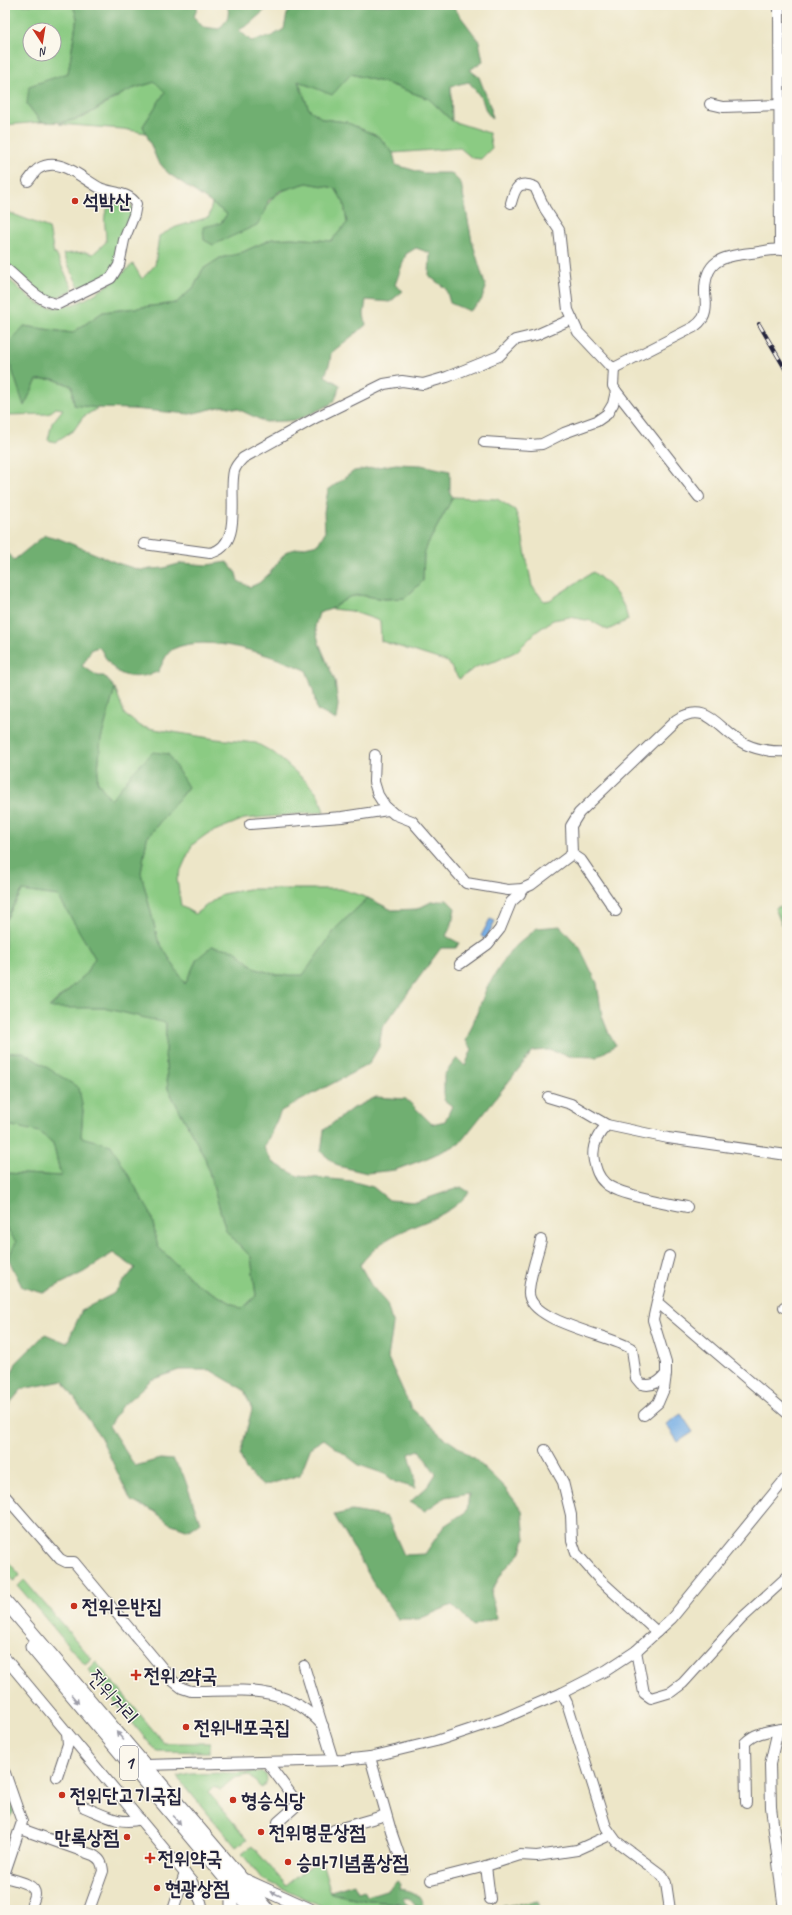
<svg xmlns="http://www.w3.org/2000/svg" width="792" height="1915" viewBox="0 0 792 1915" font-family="Caveat,'Poor Story',sans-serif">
<rect width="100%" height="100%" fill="#fbf7ec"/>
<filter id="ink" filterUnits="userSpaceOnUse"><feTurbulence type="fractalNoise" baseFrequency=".025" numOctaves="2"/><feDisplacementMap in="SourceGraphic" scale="8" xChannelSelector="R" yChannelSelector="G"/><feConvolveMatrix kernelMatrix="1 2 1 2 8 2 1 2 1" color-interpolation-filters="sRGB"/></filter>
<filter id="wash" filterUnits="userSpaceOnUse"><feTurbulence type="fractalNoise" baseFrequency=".012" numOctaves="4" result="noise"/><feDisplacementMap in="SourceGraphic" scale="16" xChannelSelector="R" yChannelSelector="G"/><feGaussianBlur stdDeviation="0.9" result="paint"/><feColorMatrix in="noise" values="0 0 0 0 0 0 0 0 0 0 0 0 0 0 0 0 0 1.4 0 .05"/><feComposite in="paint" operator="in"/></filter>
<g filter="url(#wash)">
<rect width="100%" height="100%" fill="#ede6c8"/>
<g fill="#8bcb83" stroke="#56765f" fill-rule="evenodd">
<path d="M 5,5 L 73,5 L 77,18 L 68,73 L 27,104 L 41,122 L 5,125 ZM 30,30 L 54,30 L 54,54 L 30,54 Z"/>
<polygon points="351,74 389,84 429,99 452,121 489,133 492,148 481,159 472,158 460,148 393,153 379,137 346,122 323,119 309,109 298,80 308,86"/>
<polygon points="155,82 165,92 143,126 146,133 123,129 59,124 84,117 129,90"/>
<path d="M 307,183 L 335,188 L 344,203 L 347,223 L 331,241 L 292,238 L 272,239 L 238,254 L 220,258 L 203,269 L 194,287 L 176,303 L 103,312 L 72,333 L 24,326 L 24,405 L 37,380 L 53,379 L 72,386 L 74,405 L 98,408 L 83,417 L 74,430 L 55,442 L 48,440 L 52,423 L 63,409 L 56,408 L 48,414 L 5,415 L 5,276 C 15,284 31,301 42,305 C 73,316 111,284 133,264 L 142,279 L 155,265 L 159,236 L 176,227 L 209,217 L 212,203 L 227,214 L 221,223 L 204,240 L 266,210 C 271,191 291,188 307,183 Z"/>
<path d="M 120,198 L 128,199 L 133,210 L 117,264 L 110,274 L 79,287 L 63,254 L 85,252 L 93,254 L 106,242 C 106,221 98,210 120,198 Z"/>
<polygon points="5,207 10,213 49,228 54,254 56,254 73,290 51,300 5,263"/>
<path d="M 453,497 L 497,499 L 515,510 L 520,524 L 532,586 L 544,601 L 550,600 L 593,572 C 609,584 624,598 628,620 L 608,630 L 591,621 L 570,617 L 553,620 L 536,632 L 517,651 L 496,661 L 478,666 L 459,679 L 448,662 L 381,641 L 380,621 L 351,611 L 331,609 L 349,597 L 360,595 L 385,599 L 405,598 L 423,581 L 424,551 Z"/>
<polygon points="115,688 125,715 142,727 216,739 256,743 274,753 308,783 319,796 324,812 244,819 207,834 192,845 177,879 181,906 195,914 222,894 248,889 341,889 368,898 337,927 303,976 278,975 256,969 235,950 197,959 185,984 158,940 141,873 147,838 188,787 132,773 111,801 97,781 101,739"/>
<polygon points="22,891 59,896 95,958 85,975 49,1007 104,1008 166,1022 165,1053 168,1089 205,1158 226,1231 251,1257 256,1296 242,1309 197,1284 158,1247 151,1214 81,1137 83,1110 23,1052 5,1053 5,921"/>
<polygon points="787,904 787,938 775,908"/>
<polygon points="8,1125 39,1132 53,1143 61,1176 5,1173 5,1126"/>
<polygon points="5,1226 17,1242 8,1258 5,1258"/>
<polygon points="5,1558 20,1575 14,1581 5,1570"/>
<polygon points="24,1580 92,1659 85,1665 18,1586"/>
<polygon points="96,1662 164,1743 210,1743 210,1752 156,1751 88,1670"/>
<path d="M 262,1772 L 266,1775 C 268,1781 266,1784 261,1788 L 249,1775 L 234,1778 L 220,1790 L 214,1786 L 208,1792 L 247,1839 L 236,1847 L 177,1777 L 190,1774 Z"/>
<polygon points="252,1846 286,1885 321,1858 331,1893 368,1901 399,1903 403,1905 398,1910 331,1910 262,1879 242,1854"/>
</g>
<g fill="#70af71" stroke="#496856">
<path d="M 73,5 L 198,5 L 194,17 L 203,27 L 219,29 C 226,22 231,15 227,5 L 271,5 L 248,25 L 239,30 L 251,41 L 272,36 L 284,29 L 287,14 L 294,5 L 452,5 L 479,41 L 483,61 L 470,70 L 479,77 L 491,108 L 492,119 L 486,111 L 482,99 L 469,82 L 451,86 L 452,121 L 429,99 L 389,84 L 351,74 L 332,95 L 298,81 L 309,109 L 323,119 L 346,122 L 379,137 L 393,153 L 396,165 L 423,173 L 451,173 L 461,183 L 472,241 L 486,288 L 481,301 L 469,311 L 450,303 L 446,289 L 429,276 L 430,253 L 416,248 L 406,254 L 395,285 L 403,291 L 390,302 L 366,300 L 364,314 L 366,325 L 331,353 L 330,362 L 325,376 L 340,385 L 335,400 L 329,405 L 298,420 L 285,421 L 265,422 L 238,409 L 224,406 L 190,414 L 132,409 L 98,408 L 74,405 L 72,386 L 53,379 L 37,380 L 24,406 L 5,348 L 24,326 L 72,333 L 103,312 L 176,303 L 194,287 L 203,269 L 220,258 L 238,254 L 272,239 L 292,238 L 331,241 L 347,223 L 344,203 L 335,188 L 307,183 L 280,191 L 268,201 L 266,210 L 257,225 L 213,245 L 204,240 L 203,227 L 221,223 L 227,214 L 168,173 L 157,160 L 143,126 L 165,92 L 155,82 C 146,85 136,87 128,91 C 93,107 86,126 41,122 L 27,104 L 29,86 L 68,73 L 77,18 Z"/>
<path d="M 396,464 L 421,465 L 450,471 L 450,493 L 453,497 L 424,551 L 423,581 L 405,598 L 385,599 L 359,595 L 349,597 L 331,609 L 319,613 L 315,626 L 319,643 L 335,681 L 338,705 L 336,720 L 317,710 L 313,690 L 306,670 C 273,656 208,632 173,649 C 166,653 162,665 158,672 C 140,678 122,681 109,663 C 105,658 103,652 99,647 L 92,649 L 82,666 L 98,676 L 104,676 L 115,688 L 101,739 L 97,781 L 111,800 L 132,773 L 153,752 L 168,754 L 188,787 L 147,838 L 141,873 L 158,940 L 185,984 L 197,959 L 212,946 L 235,950 L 256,969 L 278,975 L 303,975 L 337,927 L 368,898 L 392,910 L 417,909 L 431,902 L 447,900 L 455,908 L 452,924 L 446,936 L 459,943 L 456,948 L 441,948 L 382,1028 L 379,1047 L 369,1064 L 281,1111 L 264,1148 L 272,1162 L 298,1176 L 351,1181 L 373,1187 L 389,1200 L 416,1202 L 461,1187 L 469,1192 C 449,1220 409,1223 382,1243 C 374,1249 366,1257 360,1265 L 371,1285 L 387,1304 L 393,1325 L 388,1358 L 411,1408 L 441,1435 L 476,1460 L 504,1487 L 522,1510 L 525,1539 L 520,1554 L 504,1570 L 491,1592 L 496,1618 L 473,1626 L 452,1605 L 419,1619 L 398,1619 L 376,1587 L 334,1515 L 352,1511 L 387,1517 L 404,1555 L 425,1554 L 444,1526 L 467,1511 L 469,1493 L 445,1497 L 425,1511 L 410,1502 L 427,1487 L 436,1474 L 419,1450 L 409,1454 L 415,1476 L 415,1488 L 395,1482 L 385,1474 L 359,1465 L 324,1439 L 311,1447 L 300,1475 L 263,1486 L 246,1470 L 240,1455 L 252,1409 L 244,1390 L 210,1370 L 179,1370 L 151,1380 L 120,1408 L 109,1426 L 135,1466 L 160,1459 L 173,1460 L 183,1474 L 200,1522 L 189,1530 L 169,1523 L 154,1511 L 131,1501 L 101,1438 L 63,1381 L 22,1389 L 5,1409 L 5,1389 L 16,1363 L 45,1334 L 67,1343 L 82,1310 L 113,1294 L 135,1268 L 113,1253 L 84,1272 L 43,1293 L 22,1287 L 8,1258 L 16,1242 L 5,1226 L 5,1173 L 61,1176 L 53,1143 L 39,1132 L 8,1125 L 5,1116 L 5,1053 L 23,1052 L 79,1088 L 83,1110 L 81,1137 L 111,1145 L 151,1214 L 158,1247 L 197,1284 L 242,1309 L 256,1296 L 251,1257 L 226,1231 L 205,1158 L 168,1089 L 165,1053 L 166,1023 L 104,1008 L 49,1008 L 85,975 L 95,958 L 58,896 L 22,891 L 5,921 L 5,550 L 14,560 L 45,535 L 60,539 L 117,563 L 140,570 L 164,568 L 182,563 L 207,565 L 227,562 L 236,573 L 238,581 L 250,587 L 259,583 L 269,574 L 287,551 L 318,544 L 325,532 L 324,512 L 328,490 L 354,471 Z"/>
<polygon points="560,926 580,948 597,983 602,1016 609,1034 616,1045 597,1057 569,1056 549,1050 533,1051 459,1144 425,1159 395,1170 367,1173 338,1166 321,1152 324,1130 350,1110 376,1097 406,1099 432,1124 445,1121 452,1106 444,1100 444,1075 457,1058 465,1066 472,1049 466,1041 487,987 510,951 537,928"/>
<polygon points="5,1783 14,1812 10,1817 6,1818"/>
<path d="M 397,1881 L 401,1884 L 400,1889 C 415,1891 421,1895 424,1910 L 418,1909 L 409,1898 L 404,1898 L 403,1901 L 408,1905 L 408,1907 L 399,1903 L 368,1901 L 331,1893 L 331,1891 L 354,1884 L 358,1892 L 364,1890 L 367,1896 L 389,1889 Z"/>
<polygon points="538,1901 539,1910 477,1910"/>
</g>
<g fill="#76aee5" stroke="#4c6890">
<polygon points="490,919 495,921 486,939 481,936"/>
<polygon points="681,1414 693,1432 678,1442 666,1424"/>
</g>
</g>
<g filter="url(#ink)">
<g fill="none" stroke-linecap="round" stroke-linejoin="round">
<defs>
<g id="minor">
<polyline points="779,5 780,249"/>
<polyline points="710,104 723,107 780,105"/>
<path d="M 511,203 C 515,188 518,180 535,187 L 545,209 L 559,230 L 568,310 L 578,332 L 609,365 L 614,368 L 694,327 C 697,325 701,321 703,318 C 707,311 706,301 705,294 C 704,261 721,256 751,253 C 763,252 776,247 787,251"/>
<path d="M 5,268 C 21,280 37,302 58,304 L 111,278 L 119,265 L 124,240 L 134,215 L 136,204 C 129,192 112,193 100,188 C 82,179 60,155 38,169 C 34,172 31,178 28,181"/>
<polyline points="616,391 699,497"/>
<polyline points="484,442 531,445 542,444 564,433 597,421 607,414 613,404 616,391 613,386 614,368"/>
<path d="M 144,544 L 210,553 C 244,546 228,494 234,471 C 236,465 239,462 243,458 L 317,417 L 384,384 L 402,381 L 423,384 L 447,377 L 499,356 L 515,340 L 536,335 L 572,319"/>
<path d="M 375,755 L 374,782 L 378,795 L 385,806 L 394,814 L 412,821 L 466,883 L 508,890 L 522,889 L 531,885 L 572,854 L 571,826 L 579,813 L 676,720 C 709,699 719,732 745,744 C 758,750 773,752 787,751"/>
<polyline points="250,824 342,817 388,810"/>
<polyline points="572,854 581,860 616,911"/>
<polyline points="460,964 488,944 500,929 511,902 520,894 522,889"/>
<polyline points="548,1097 571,1104 607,1125"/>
<path d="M 687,1207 C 668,1203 617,1195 605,1183 C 598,1177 596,1169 594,1161 C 591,1146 597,1135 607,1125 L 668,1138 L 787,1155"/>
<path d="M 541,1240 C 537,1257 530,1274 529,1291 C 526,1322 612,1335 632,1349 L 636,1378 L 641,1384 C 652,1387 659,1383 666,1374"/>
<polyline points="669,1256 657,1302 787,1413"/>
<polyline points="784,1307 787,1306"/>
<polyline points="644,1415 658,1403 664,1389 666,1374 666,1363 653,1320 657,1302"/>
<polyline points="545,1450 563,1482 571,1515 572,1541 576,1553 600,1580 657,1632"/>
<path d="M 5,1496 L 60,1559 L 66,1562 L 74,1562 L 173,1681 L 182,1688 L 191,1691 C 242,1691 286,1683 323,1726"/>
<polyline points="636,1651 644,1693 651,1698 671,1692 683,1683 742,1618 787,1577"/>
<polyline points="5,1658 192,1882 201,1902 203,1910"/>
<polyline points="304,1666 333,1760"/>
<polyline points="562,1693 567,1703 606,1827 616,1841 663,1876 666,1883 670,1910"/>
<polyline points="778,1730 770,1764 771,1807 784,1910"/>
<polyline points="370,1757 391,1831 404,1869"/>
<polyline points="267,1762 296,1801 295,1807 278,1822"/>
<polyline points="145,1765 343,1760 370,1757 436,1741 502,1719 562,1693 607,1670 636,1651 672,1618 787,1477"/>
<polyline points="5,1773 22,1822 5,1872"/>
<polyline points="57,1777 68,1744 67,1732"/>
<path d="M 746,1803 L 745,1743 C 756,1731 772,1731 787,1728"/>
<path d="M 84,1807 C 102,1814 121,1826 140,1819"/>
<path d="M 21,1829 L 93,1855 C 100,1859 102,1862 103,1871 L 89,1910"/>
<polyline points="334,1830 386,1815"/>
<path d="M 5,1877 C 13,1880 35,1883 35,1894 C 35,1899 31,1905 30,1910"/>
<polyline points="431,1880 486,1866"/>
<polyline points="490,1899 486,1866 520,1855 537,1856 577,1850 610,1835"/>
<polyline points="173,1910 185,1873"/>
</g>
<g id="major">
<polyline points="5,1601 268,1910"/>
<polyline points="32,1647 252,1910"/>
<polyline points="246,1881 310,1910"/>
<polyline points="232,1886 232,1910"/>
</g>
</defs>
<use href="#minor" stroke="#69676c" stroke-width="12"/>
<use href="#major" stroke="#69676c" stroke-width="15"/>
<use href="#minor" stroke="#fff" stroke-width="10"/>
<use href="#major" stroke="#fff" stroke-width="13"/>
<defs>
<polyline id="rail" points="759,324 787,372"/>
</defs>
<use href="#rail" stroke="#22223b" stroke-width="4"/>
<use href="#rail" stroke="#fbf7ec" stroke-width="2.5" stroke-dasharray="8" stroke-linecap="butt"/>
</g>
<defs><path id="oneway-solid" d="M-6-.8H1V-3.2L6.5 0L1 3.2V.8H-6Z"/></defs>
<g fill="#9c9ca7">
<use href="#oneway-solid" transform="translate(75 1699) rotate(50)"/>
<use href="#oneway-solid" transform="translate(120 1736) rotate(-131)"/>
<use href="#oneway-solid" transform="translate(177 1820) rotate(50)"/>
<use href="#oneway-solid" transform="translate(276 1894) rotate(-155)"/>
</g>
</g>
<g fill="#c8321e" stroke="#fbf7ec" stroke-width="1.5">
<circle cx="75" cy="201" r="4"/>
<circle cx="74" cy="1606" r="4"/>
<path d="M134 1669h4v4h4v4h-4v4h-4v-4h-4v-4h4z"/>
<circle cx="186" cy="1727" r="4"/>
<circle cx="62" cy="1795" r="4"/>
<circle cx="233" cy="1800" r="4"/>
<circle cx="261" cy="1832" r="4"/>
<circle cx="127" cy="1837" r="4"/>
<path d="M148 1852h4v4h4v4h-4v4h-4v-4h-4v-4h4z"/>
<circle cx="288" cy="1862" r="4"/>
<circle cx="157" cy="1888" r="4"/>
</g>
<g text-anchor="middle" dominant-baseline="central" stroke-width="3" stroke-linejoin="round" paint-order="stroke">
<rect fill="#fbf7ec" stroke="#636270" stroke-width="1" x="120" y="1746" width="18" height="34" rx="3"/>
<g font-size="19" font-weight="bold" fill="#22223b">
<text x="129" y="1763">1</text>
</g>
<g font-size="20" font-weight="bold" fill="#22223b" stroke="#fbf7ec" text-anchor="start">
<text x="83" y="201">석박산</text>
<text x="82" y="1606">전위은반집</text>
<text x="144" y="1675">전위2약국</text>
<text x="194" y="1727">전위내포국집</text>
<text x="70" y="1795">전위단고기국집</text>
<text x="241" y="1800">형승식당</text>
<text x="269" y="1832">전위명문상점</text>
<text x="119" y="1837" text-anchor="end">만록상점</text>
<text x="158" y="1858">전위약국</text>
<text x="296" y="1862">승마기념품상점</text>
<text x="165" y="1888">현광상점</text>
</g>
<g font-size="20" fill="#22223b" stroke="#fbf7ec">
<text transform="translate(113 1697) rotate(49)">전위거리</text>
</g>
</g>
<rect width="792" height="1915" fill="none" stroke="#fbf7ec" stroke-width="20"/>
<g transform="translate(42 42) rotate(168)"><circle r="19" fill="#fbf7ec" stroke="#a4a2a5"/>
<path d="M0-3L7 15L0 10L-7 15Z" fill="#c8321e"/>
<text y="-6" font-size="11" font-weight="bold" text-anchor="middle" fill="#22223b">N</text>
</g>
</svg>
